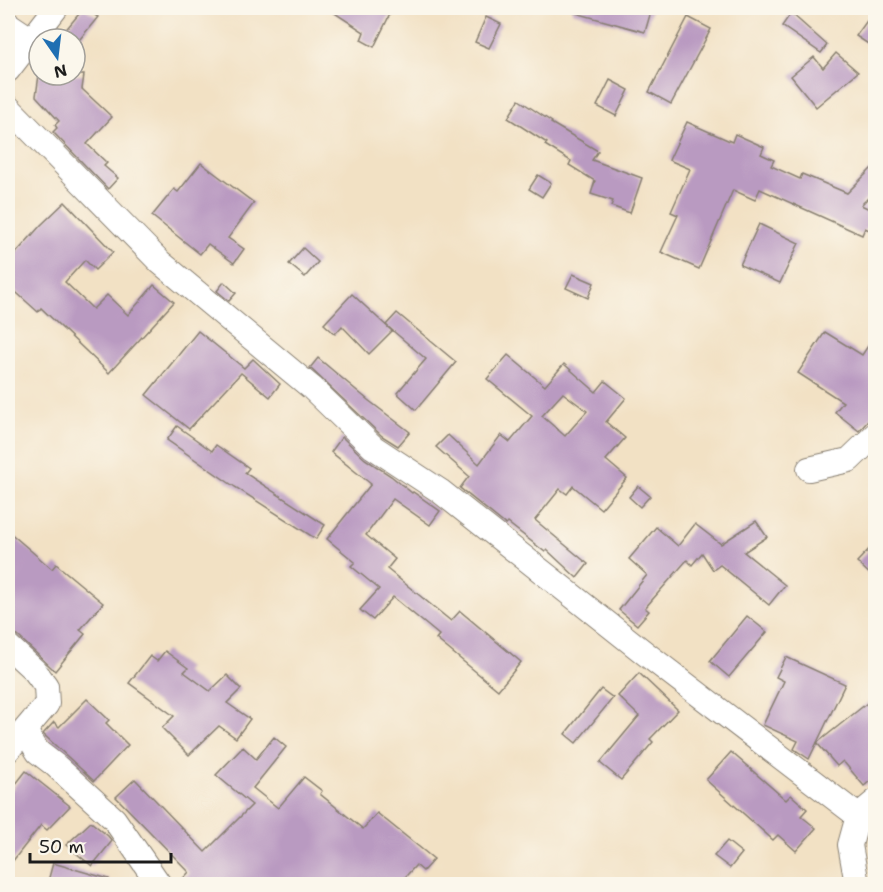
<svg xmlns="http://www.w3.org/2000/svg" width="883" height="892" viewBox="0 0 883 892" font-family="'Shantell Sans',sans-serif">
<rect width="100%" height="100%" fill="#fbf7ec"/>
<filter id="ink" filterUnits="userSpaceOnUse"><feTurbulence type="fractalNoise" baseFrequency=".0167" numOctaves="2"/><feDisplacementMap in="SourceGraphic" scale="12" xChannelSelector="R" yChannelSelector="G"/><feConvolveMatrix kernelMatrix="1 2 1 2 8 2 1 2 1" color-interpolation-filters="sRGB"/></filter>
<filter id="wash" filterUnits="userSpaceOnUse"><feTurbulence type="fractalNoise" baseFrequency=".008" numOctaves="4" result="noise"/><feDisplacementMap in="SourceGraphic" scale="24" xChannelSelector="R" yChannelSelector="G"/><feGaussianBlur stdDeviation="1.35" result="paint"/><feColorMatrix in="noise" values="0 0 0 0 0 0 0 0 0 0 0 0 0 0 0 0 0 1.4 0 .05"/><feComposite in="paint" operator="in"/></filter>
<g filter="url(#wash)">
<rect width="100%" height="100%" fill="#f2e1c4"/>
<g id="blocks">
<g fill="#b99ac1" fill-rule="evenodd">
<polygon points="84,8 98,17 80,39 58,39"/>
<polygon points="327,8 393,8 374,47 361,40 364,32"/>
<polygon points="572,8 652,8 645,32 572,12"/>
<polygon points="876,8 876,49 856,36"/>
<polygon points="791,13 827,45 821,53 782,26"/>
<polygon points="486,17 501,24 489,48 475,42"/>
<polygon points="688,17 711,29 671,104 649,92"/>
<polygon points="836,53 858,72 816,107 791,76 814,57 823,68"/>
<polygon points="39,75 84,75 82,89 112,117 87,144 107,163 104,166 118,178 108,189 53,132 57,128 55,125 59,121 36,96"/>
<polygon points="610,80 629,90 616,116 597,106"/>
<polygon points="519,100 552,122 551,123 598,151 592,160 642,178 630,213 611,206 613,201 591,194 595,181 569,165 571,161 545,145 547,143 508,118"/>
<polygon points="687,122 732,142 735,134 764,147 761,154 774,160 771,166 800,179 802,174 847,193 876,164 876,190 861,205 876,212 876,233 865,228 862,235 760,189 755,200 733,190 699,269 661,252 678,215 671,212 690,169 669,160"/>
<polygon points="201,163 254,203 228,238 244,249 234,263 208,244 200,254 152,216 174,189 178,192"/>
<polygon points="538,175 551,183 542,197 529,189"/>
<polygon points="65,202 113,252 95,270 85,260 65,282 93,309 107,295 128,315 154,285 174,302 109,373 41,308 38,312 8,285 8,262 41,225"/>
<polygon points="759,224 799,243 780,283 740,265"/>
<polygon points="303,248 318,262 305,277 289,264"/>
<polygon points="573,274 594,283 588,298 566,288"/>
<polygon points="224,282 236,293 229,301 217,291"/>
<polygon points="352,294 392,331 369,354 342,326 335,334 324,324"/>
<polygon points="397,313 456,362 416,410 397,393 426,359 386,325"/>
<polygon points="198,331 244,368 253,359 280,384 270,397 241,373 189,429 146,395"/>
<polygon points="825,332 862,355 876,334 876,412 859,431 835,412 843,402 798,373"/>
<path d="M 508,355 L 545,386 L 564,364 L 596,392 L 605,381 L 626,398 L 606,422 L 625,438 L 606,460 L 627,478 L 601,509 L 573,486 L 567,494 L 560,489 L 535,520 L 588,564 L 577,578 L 547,550 L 545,552 L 508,523 L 506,525 L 460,488 L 469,476 L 436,447 L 448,435 L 479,464 L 501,435 L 510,442 L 532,416 L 487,379 ZM 563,393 L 587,411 L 565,436 L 542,416 Z"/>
<polygon points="318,358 368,400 410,432 398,446 382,436 310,368"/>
<polygon points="177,426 212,451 216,445 249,468 245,473 325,525 316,539 235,487 167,440"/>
<polygon points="342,437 365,459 391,476 412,493 413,492 440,511 430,525 393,499 366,535 395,559 387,569 451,621 460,611 521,662 498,690 436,639 439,635 393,597 373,620 360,610 379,589 351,566 355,562 327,539 371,484 331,452"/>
<polygon points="638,486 650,496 640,507 629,497"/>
<polygon points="756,521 767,537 744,552 785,585 769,605 720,565 713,570 702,553 692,565 687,560 645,608 649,611 637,625 619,610 647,575 629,559 656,527 678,546 695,524 721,544"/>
<polygon points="8,531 52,569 56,564 103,603 80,630 85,634 55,671 18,636 8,631"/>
<polygon points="876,542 876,580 857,562"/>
<polygon points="747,616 767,632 729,677 710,661"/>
<polygon points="165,651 188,668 184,672 210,691 227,675 241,689 227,703 250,719 236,738 219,726 189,755 162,728 174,716 129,683 150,656 157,661"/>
<polygon points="786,657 845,684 809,759 794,749 798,741 763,725 784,681 776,677"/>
<polygon points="639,673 678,710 650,739 653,742 621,780 600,763 639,716 618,696"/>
<polygon points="601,689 613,698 576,743 565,734"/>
<polygon points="876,696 876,776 864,786 843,761 837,766 817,743"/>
<polygon points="87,699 109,720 106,723 128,745 94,781 43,734 54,722 59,727"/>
<polygon points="274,737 286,747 253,788 278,808 304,777 322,791 320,794 363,829 377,813 434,859 423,871 416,865 398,885 177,885 189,872 116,797 135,779 205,852 252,805 216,775 243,747 256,759"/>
<polygon points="731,752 786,800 791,795 807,809 801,816 816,828 796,851 778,835 773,840 706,780"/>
<polygon points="26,771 70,806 47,830 41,825 8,867 8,794"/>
<polygon points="91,822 108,836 112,841 92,866 66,845"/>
<polygon points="727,841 742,853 730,868 714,856"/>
<polygon points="53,863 109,879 108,885 47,885"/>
</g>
</g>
</g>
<g filter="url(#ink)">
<use href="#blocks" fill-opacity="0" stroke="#877e70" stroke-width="1.5"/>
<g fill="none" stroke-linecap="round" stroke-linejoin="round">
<defs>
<g id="minor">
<polyline points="8,24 32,40"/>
<polyline points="8,70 56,8"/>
<polyline points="8,107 160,262 312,388 373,447 440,491 646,654 858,816"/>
<polyline points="809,469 849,460 876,434"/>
<polyline points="8,646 35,671 46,686 47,704 8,750"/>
<polyline points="25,731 38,752 55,765 114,819 159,884"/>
<polyline points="857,884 850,845 858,816 876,801"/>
</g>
</defs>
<use href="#minor" stroke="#877e70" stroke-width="26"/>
<use href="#minor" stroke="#fff" stroke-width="24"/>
</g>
</g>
<rect width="883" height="892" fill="none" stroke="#fbf7ec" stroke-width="30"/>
<g transform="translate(57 57) rotate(166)"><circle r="28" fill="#fbf7ec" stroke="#a29f99" stroke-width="1.5"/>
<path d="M0-4.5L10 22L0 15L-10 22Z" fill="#1f6fb2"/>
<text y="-9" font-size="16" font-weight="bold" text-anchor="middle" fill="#1c1c1c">N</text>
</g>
<path d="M30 853v9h141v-9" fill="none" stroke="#1c1c1c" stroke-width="3"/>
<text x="39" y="853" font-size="18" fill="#1c1c1c" stroke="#fbf7ec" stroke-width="4.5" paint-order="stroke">50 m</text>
</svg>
